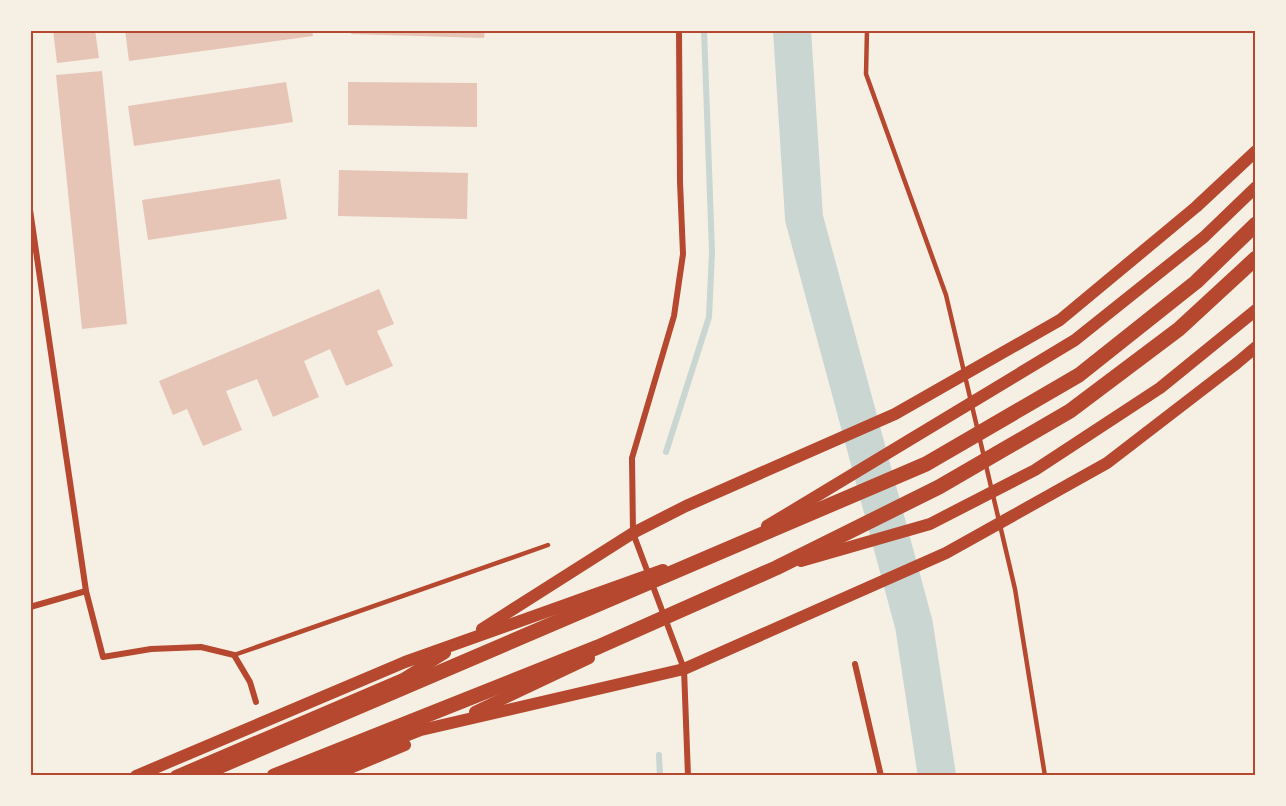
<svg xmlns="http://www.w3.org/2000/svg" width="1286" height="806" viewBox="0 0 1286 806" font-family="'Space Grotesk',sans-serif">
<rect width="100%" height="100%" fill="#f6efe4"/>
<g fill="none" stroke-linecap="round" stroke-linejoin="round">
<g stroke="#c9d6d2" stroke-width="6">
<polyline points="666,452 709,317 712,252 704,30"/>
<polyline points="659,755 660,776"/>
</g>
<polyline stroke="#c9d6d2" stroke-width="38" points="792,30 804,218 914,625 937,776"/>
</g>
<g fill="#e6c5b7">
<polygon points="53,30 95,30 99,58 57,63"/>
<polygon points="125,30 312,30 313,36 129,61"/>
<polygon points="351,30 485,30 484,38 351,34"/>
<polygon points="102,71 127,324 82,329 56,75"/>
<polygon points="286,82 293,122 134,146 128,106"/>
<polygon points="348,82 477,83 477,127 348,125"/>
<polygon points="339,170 468,173 467,219 338,216"/>
<polygon points="280,179 287,219 148,240 142,200"/>
<polygon points="379,289 394,324 377,331 393,366 346,386 330,349 304,361 319,397 273,417 257,379 226,391 242,430 203,446 187,409 173,415 159,381"/>
</g>
<g fill="none" stroke-linecap="round" stroke-linejoin="round">
<g stroke="#b5482f" stroke-width="4.5">
<polyline points="867,30 866,74 946,295 1015,589 1045,776"/>
<polyline points="234,655 548,545"/>
</g>
<g stroke="#b5482f" stroke-width="6">
<polyline points="679,30 680,182 683,254 674,316 632,458 633,533 684,669 688,776"/>
<polyline points="30,210 86,591 103,657 151,649 201,647 234,655 250,682 256,702"/>
<polyline points="30,607 86,591"/>
<polyline points="855,664 881,776"/>
</g>
<g stroke="#b5482f" stroke-width="12">
<polyline points="767,526 1075,340 1204,237 1256,187"/>
<polyline points="801,561 930,524 1035,470 1160,388 1256,310"/>
<polyline points="482,629 633,533 686,506 895,414 1060,320 1196,207 1256,151"/>
<polyline points="475,712 589,658"/>
<polyline points="136,776 405,662 663,570"/>
<polyline points="176,776 403,679 445,653"/>
<polyline points="302,776 421,730 684,669 946,553 1107,463 1237,363 1256,347"/>
<polyline points="331,776 405,745"/>
</g>
<g stroke="#b5482f" stroke-width="15">
<polyline points="197,776 926,464 1079,375 1196,282 1256,224"/>
<polyline points="274,776 598,647 776,568 939,487 1070,411 1179,329 1256,258"/>
</g>
</g>
<rect width="1286" height="806" fill="none" stroke="#f6efe4" stroke-width="63"/>
<rect x="32" y="32" width="1222" height="742" fill="none" stroke="#b5482f" stroke-width="2"/>
</svg>
